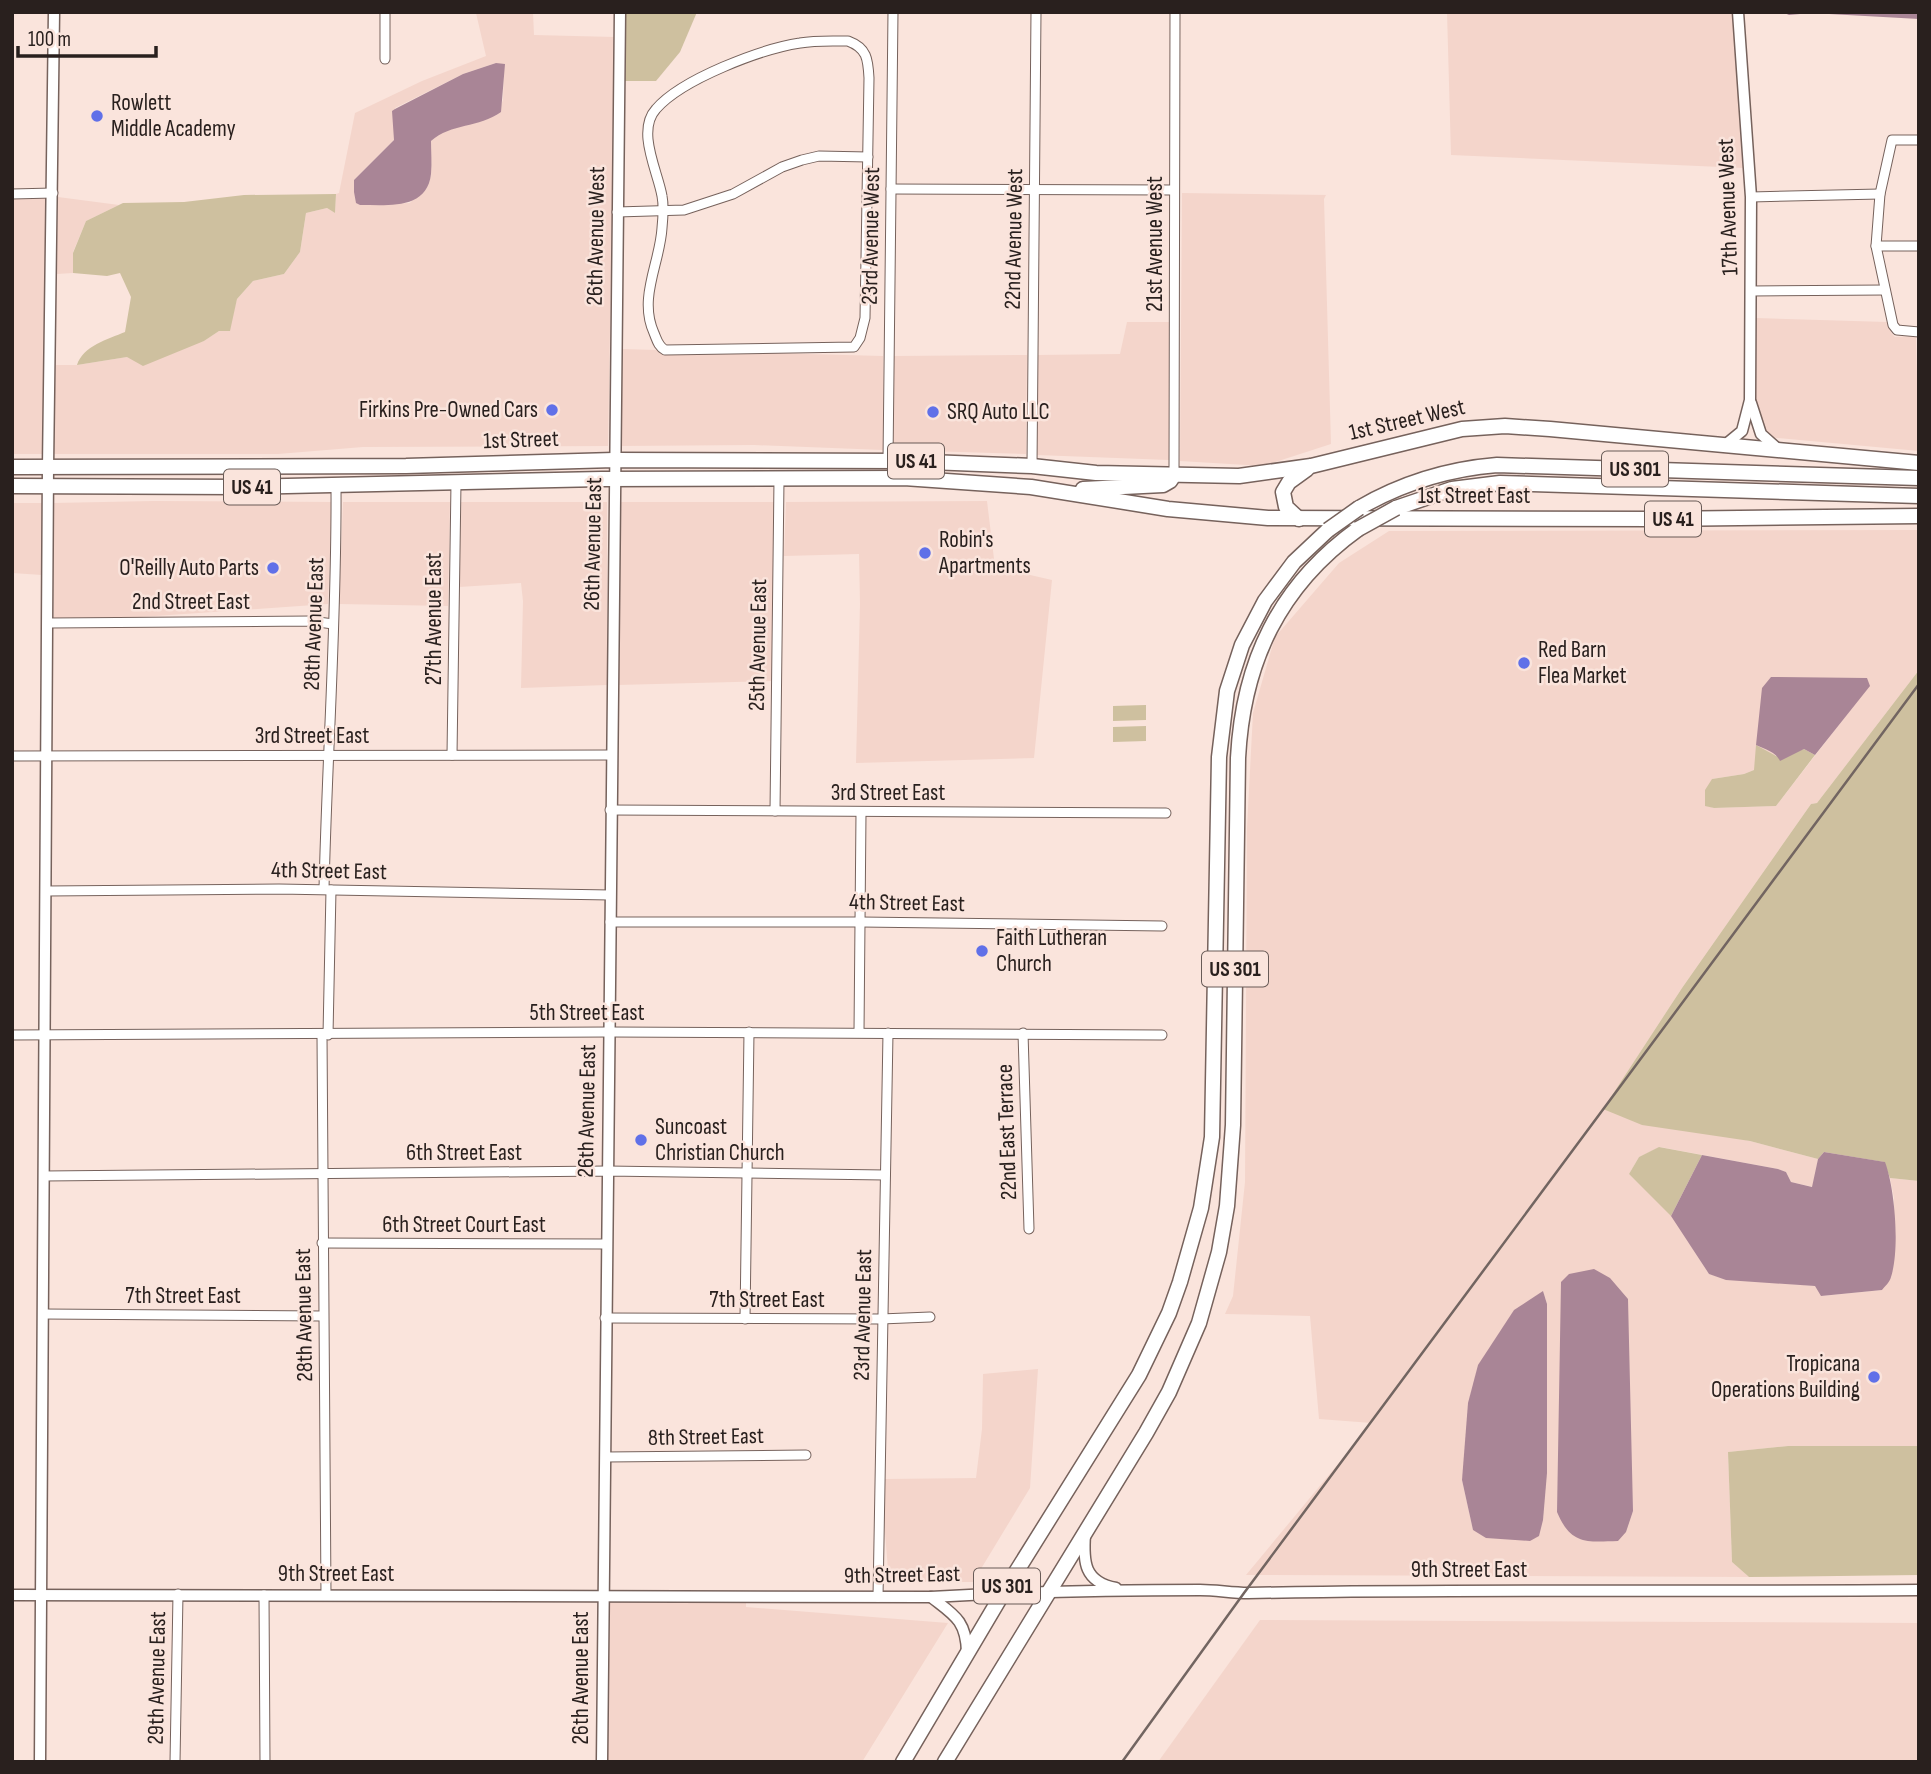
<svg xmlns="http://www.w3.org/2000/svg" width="1931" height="1774" viewBox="0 0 1931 1774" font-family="'Sofia Sans Condensed',sans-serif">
<rect width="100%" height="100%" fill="#fae4dc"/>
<g fill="#f4d5cb" fill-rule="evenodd">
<path d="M 533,12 L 534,35 L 615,37 L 608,446 L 363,447 L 278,454 L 53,454 L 56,365 L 77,365 L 127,357 L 204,341 L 219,331 L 229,330 L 237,299 L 253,281 L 284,274 L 300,252 L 306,213 L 327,208 L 335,213 L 336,194 L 339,193 L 355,113 L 422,81 L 486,56 L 476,13 ZM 496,63 L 504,67 L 503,100 L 497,115 L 452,128 L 440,133 L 431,141 L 431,175 L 410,203 L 360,205 L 354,180 L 394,140 L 395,108 L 463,74 Z"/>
<polygon points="1447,12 1733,12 1743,168 1451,155"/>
<polygon points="1182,193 1330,195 1326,195 1324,199 1331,444 1263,466 1180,461"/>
<polygon points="58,197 119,205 86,221 73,252 73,273 57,274"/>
<polygon points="12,198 47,198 46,349 42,454 12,454"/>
<polygon points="1756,318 1887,322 1892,334 1895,337 1916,336 1919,451 1767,437 1756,400"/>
<polygon points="1127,322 1169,322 1169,460 1037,455 1037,355 1120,354"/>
<polygon points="621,349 657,350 665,354 767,353 883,356 883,450 754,445 619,446"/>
<polygon points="1027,355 1026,454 893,450 894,356"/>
<polygon points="154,501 332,502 328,604 141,617 54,618 53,503"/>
<polygon points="987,501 995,567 1052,580 1034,758 856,763 860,604 859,554 784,556 786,502"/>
<polygon points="343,502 450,502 448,606 339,604"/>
<polygon points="461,502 607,502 607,685 521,688 523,601 521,583 459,587"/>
<polygon points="618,502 775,502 772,681 617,685"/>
<polygon points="12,503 42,503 43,618 42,575 12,573"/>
<path d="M 1919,530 L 1919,670 L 1817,803 L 1811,804 L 1682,988 L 1603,1109 L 1750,1141 L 1818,1159 L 1813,1187 L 1791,1182 L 1786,1172 L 1778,1169 L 1660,1147 L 1639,1157 L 1629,1174 L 1669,1212 L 1709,1274 L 1726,1279 L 1816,1286 L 1822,1296 L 1882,1290 L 1894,1253 L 1894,1198 L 1890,1178 L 1919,1181 L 1919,1446 L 1788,1446 L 1728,1452 L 1732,1562 L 1749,1577 L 1246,1575 L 1372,1423 L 1319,1419 L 1310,1316 L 1225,1314 L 1233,1296 L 1245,1182 L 1247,828 L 1253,713 L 1275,637 L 1339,563 L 1389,531 ZM 1869,686 L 1776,806 L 1714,808 L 1705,805 L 1712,779 L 1744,774 L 1754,770 ZM 1543,1291 L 1547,1304 L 1547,1473 L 1530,1541 L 1473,1530 L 1462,1480 ZM 1631,1485 L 1633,1511 L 1618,1541 L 1582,1540 Z"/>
<polygon points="1038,1369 1030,1488 973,1582 889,1582 884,1520 885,1479 976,1478 982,1429 983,1374"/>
<polygon points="608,1601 746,1601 746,1607 948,1623 862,1762 607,1762"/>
<polygon points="1260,1620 1919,1623 1919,1762 1158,1762"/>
</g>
<g fill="#cec09f">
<polygon points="626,12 697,12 680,52 656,81 625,81"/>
<path d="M 336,194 L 335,213 L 327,208 L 306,213 L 300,252 L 284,274 L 253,281 L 237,299 L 230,331 L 219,331 L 204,341 L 143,366 L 127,357 L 77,365 C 83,346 108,339 125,332 L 131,297 L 120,273 L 107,276 L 73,273 L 73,253 L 86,221 L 123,203 L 184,202 L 244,195 Z"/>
<polygon points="1919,670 1919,1181 1890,1178 1884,1162 1824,1152 1818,1159 1750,1141 1642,1125 1603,1109 1682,988 1811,804 1817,803"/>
<polygon points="1146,705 1146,720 1113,721 1113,706"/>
<polygon points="1146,726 1146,741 1113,742 1113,727"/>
<polygon points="1756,745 1778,757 1804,749 1815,755 1776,806 1714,808 1705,806 1705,790 1712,779 1744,774 1754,770"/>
<polygon points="1659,1147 1702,1155 1671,1216 1629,1174 1639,1157"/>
<polygon points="1788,1446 1919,1446 1919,1575 1749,1577 1732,1562 1728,1452"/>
</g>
<g fill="#a98596">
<polygon points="1782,12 1919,12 1919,19 1811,13 1789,15"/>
<path d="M 496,63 L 505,64 L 501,112 C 479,128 451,123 431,141 C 431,151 432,163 431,174 C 427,210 388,205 360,205 L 356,203 L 354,192 L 354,180 L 394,140 L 392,111 L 395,109 L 463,74 Z"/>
<path d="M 1771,677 L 1867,678 L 1870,686 L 1815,755 L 1804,749 L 1780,761 C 1776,752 1765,749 1756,745 L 1762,688 Z"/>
<path d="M 1824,1152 L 1885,1162 C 1895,1189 1900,1249 1891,1277 C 1890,1282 1885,1286 1882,1290 L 1821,1296 L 1815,1286 L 1726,1280 L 1709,1274 L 1671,1216 L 1702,1155 L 1778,1169 L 1786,1172 L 1791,1182 L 1812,1187 L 1818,1159 Z"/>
<path d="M 1594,1269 L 1610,1278 L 1628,1299 L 1633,1511 L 1626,1532 L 1618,1541 C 1586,1542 1571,1545 1557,1512 L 1561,1282 L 1569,1274 Z"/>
<polygon points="1543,1291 1547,1304 1547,1473 1543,1520 1539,1536 1530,1541 1486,1538 1473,1530 1462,1480 1468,1403 1478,1365 1514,1310"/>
</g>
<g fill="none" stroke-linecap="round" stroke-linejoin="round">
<defs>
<g id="minor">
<polyline points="385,12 385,59"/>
<path d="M 848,41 C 867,48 868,59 869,78 L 865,318 L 860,338 L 854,347 L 665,350 C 658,346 657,340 654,333 C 638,298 660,263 662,228 C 663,218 664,206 662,196 C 658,172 636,131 656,109 C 682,79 761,49 800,43 C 816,40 833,41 848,41 Z"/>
<polyline points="1919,140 1892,140 1880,194 1876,246 1893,325 1897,330 1919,332"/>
<polyline points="891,189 1174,190"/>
<polyline points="12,194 53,193"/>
<polyline points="1751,197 1880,194"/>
<polyline points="617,212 684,210 733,194 782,167 802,160 819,156 868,157"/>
<polyline points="1876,246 1919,246"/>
<polyline points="1751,291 1885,290"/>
<polyline points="888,461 893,12"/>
<polyline points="1032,466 1036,12"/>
<polyline points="1174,475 1175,12"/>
<polyline points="49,623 311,621 333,624"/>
<polyline points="452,755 456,483"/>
<polyline points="12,756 611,755"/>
<polyline points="610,810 1166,813"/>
<polyline points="775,811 779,480"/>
<path d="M 324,889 C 327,755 337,620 336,485"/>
<polyline points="47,891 279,889 610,895"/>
<polyline points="610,922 861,922 1162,926"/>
<polyline points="859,1032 861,813"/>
<polyline points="1023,1033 1029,1229"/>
<polyline points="12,1035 610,1032 1162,1035"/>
<polyline points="322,1035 326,1595"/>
<polyline points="328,1035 331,890"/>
<polyline points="44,1176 607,1171 885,1175"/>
<polyline points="322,1243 606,1244"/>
<polyline points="43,1314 323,1316"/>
<polyline points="605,1318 881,1319 930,1317"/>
<polyline points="745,1319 749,1032"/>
<polyline points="606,1457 806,1455"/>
<polyline points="264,1595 265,1762"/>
<polyline points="878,1597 888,1033"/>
<polyline points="175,1762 178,1594"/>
</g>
<g id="tertiary">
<polyline points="1751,403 1761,434 1779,450"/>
<polyline points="1725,445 1742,431 1750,400 1751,197 1738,12"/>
<path d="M 1085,1534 C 1083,1562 1084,1582 1116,1588"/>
<path d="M 12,1595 L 931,1597 C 1020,1592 1110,1590 1200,1590 C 1216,1590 1232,1593 1248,1593 C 1471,1589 1695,1592 1919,1590"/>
<path d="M 931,1597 C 954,1615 966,1620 967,1652"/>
<polyline points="40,1762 48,467 54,12"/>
<polyline points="602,1762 620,12"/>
</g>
<g id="primary">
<polyline points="12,467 406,466 614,460 904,461 1032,466 1096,473 1239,476 1311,466 1462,429 1505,426 1550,429 1919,463"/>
<polyline points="12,486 239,487 602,479 904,478 1031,487 1168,509 1268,518 1658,519 1919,516"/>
<polyline points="1083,489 1163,485 1170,481 1174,475"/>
<path d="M 1359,508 C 1402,483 1448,469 1497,465 L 1919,478"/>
<polyline points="1396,508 1452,489 1500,483 1919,496"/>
<polyline points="1299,519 1286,507 1283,492 1289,482 1307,469"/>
<polyline points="903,1762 1003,1593 1139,1375 1169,1313 1180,1282 1201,1208 1212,1137 1219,757 1227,691 1242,645 1265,601 1294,562 1328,530"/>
<path d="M 945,1762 L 1146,1433 L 1169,1392 L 1199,1323 L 1219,1252 L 1227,1206 L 1233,1125 L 1238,758 C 1243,662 1279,586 1358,529"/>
</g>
</defs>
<use href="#minor" stroke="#76625c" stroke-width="11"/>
<use href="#tertiary" stroke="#76625c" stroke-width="13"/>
<use href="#primary" stroke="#76625c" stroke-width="17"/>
<use href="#minor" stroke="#fff" stroke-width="9"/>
<use href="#tertiary" stroke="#fff" stroke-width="10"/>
<use href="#primary" stroke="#fff" stroke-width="14"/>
<polyline stroke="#726561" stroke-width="2.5" points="1122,1762 1244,1593 1919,684"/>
<defs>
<g id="primary-bridge">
<polyline points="1358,529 1396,508"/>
<polyline points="1328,530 1359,508"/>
</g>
</defs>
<use href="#primary-bridge" stroke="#76625c" stroke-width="17" stroke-linecap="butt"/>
<use href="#primary-bridge" stroke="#fff" stroke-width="14"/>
</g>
<g fill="#6070e8" stroke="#fae4dc" stroke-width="2.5">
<circle cx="97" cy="116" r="7"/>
<circle cx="552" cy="410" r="7"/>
<circle cx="933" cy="412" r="7"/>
<circle cx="925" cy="553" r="7"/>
<circle cx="273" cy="568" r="7"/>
<circle cx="1524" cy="663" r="7"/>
<circle cx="982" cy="951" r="7"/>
<circle cx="641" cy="1140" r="7"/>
<circle cx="1874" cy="1377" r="7"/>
</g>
<g text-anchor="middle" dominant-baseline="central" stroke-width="5" stroke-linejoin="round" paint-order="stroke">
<g fill="#fae4dc" stroke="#685b57" stroke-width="2">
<rect x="888" y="443.5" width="56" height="35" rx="5"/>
<rect x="1602" y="451.5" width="66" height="35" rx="5"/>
<rect x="224" y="469.5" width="56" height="35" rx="5"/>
<rect x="1645" y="501.5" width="56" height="35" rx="5"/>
<rect x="1202" y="951.5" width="66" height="35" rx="5"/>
<rect x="974" y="1568.5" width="66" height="35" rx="5"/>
</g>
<g font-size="21" font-weight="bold" fill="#29201e">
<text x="916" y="461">US 41</text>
<text x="1635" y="469">US 301</text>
<text x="252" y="487">US 41</text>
<text x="1673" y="519">US 41</text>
<text x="1235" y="969">US 301</text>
<text x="1007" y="1586">US 301</text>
</g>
<g font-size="23" fill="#29201e" stroke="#fae4dc" text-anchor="start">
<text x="111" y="103">Rowlett<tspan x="111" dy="26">Middle Academy</tspan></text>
<text x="538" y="410" text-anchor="end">Firkins Pre-Owned Cars</text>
<text x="947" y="412">SRQ Auto LLC</text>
<text x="939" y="540">Robin's<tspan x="939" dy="26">Apartments</tspan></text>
<text x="259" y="568" text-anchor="end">O'Reilly Auto Parts</text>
<text x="1538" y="650">Red Barn<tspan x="1538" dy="26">Flea Market</tspan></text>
<text x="996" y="938">Faith Lutheran<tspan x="996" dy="26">Church</tspan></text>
<text x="655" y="1127">Suncoast<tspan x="655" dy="26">Christian Church</tspan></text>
<text x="1860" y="1364" text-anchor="end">Tropicana<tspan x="1860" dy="26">Operations Building</tspan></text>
</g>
<g font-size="23" fill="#29201e" stroke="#fae4dc">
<text transform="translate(1728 207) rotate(-92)">17th Avenue West</text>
<text transform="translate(596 236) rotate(-89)">26th Avenue West</text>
<text transform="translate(871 236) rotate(-89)">23rd Avenue West</text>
<text transform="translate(1014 239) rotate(-89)">22nd Avenue West</text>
<text transform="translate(1155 244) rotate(-90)">21st Avenue West</text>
<text transform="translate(1407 420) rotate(-13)">1st Street West</text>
<text transform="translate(521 440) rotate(-2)">1st Street</text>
<text x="1474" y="496">1st Street East</text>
<text transform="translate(593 544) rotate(-89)">26th Avenue East</text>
<text x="191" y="602">2nd Street East</text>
<text transform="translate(434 619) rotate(-90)">27th Avenue East</text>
<text transform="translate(314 624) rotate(-88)">28th Avenue East</text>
<text transform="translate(758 645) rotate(-89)">25th Avenue East</text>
<text x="312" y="736">3rd Street East</text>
<text x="888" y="793">3rd Street East</text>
<text transform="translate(329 871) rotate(1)">4th Street East</text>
<text transform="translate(907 903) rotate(1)">4th Street East</text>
<text x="587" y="1013">5th Street East</text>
<text transform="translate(587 1111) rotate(-89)">26th Avenue East</text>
<text transform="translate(1007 1132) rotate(-92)">22nd East Terrace</text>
<text x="464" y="1153">6th Street East</text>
<text x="464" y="1225">6th Street Court East</text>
<text x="183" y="1296">7th Street East</text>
<text x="767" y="1300">7th Street East</text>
<text transform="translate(304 1315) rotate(-91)">28th Avenue East</text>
<text transform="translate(863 1315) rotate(-89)">23rd Avenue East</text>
<text transform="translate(706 1437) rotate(-1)">8th Street East</text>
<text x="1469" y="1570">9th Street East</text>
<text x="336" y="1574">9th Street East</text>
<text transform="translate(902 1575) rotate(-1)">9th Street East</text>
<text transform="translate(157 1678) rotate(-89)">29th Avenue East</text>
<text transform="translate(581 1678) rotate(-90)">26th Avenue East</text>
</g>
</g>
<rect width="1931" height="1774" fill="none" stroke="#29201e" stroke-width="28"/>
<path d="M18 46v10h138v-10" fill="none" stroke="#29201e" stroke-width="3.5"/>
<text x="28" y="46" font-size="21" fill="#29201e" stroke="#fae4dc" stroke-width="5" paint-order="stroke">100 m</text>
</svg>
